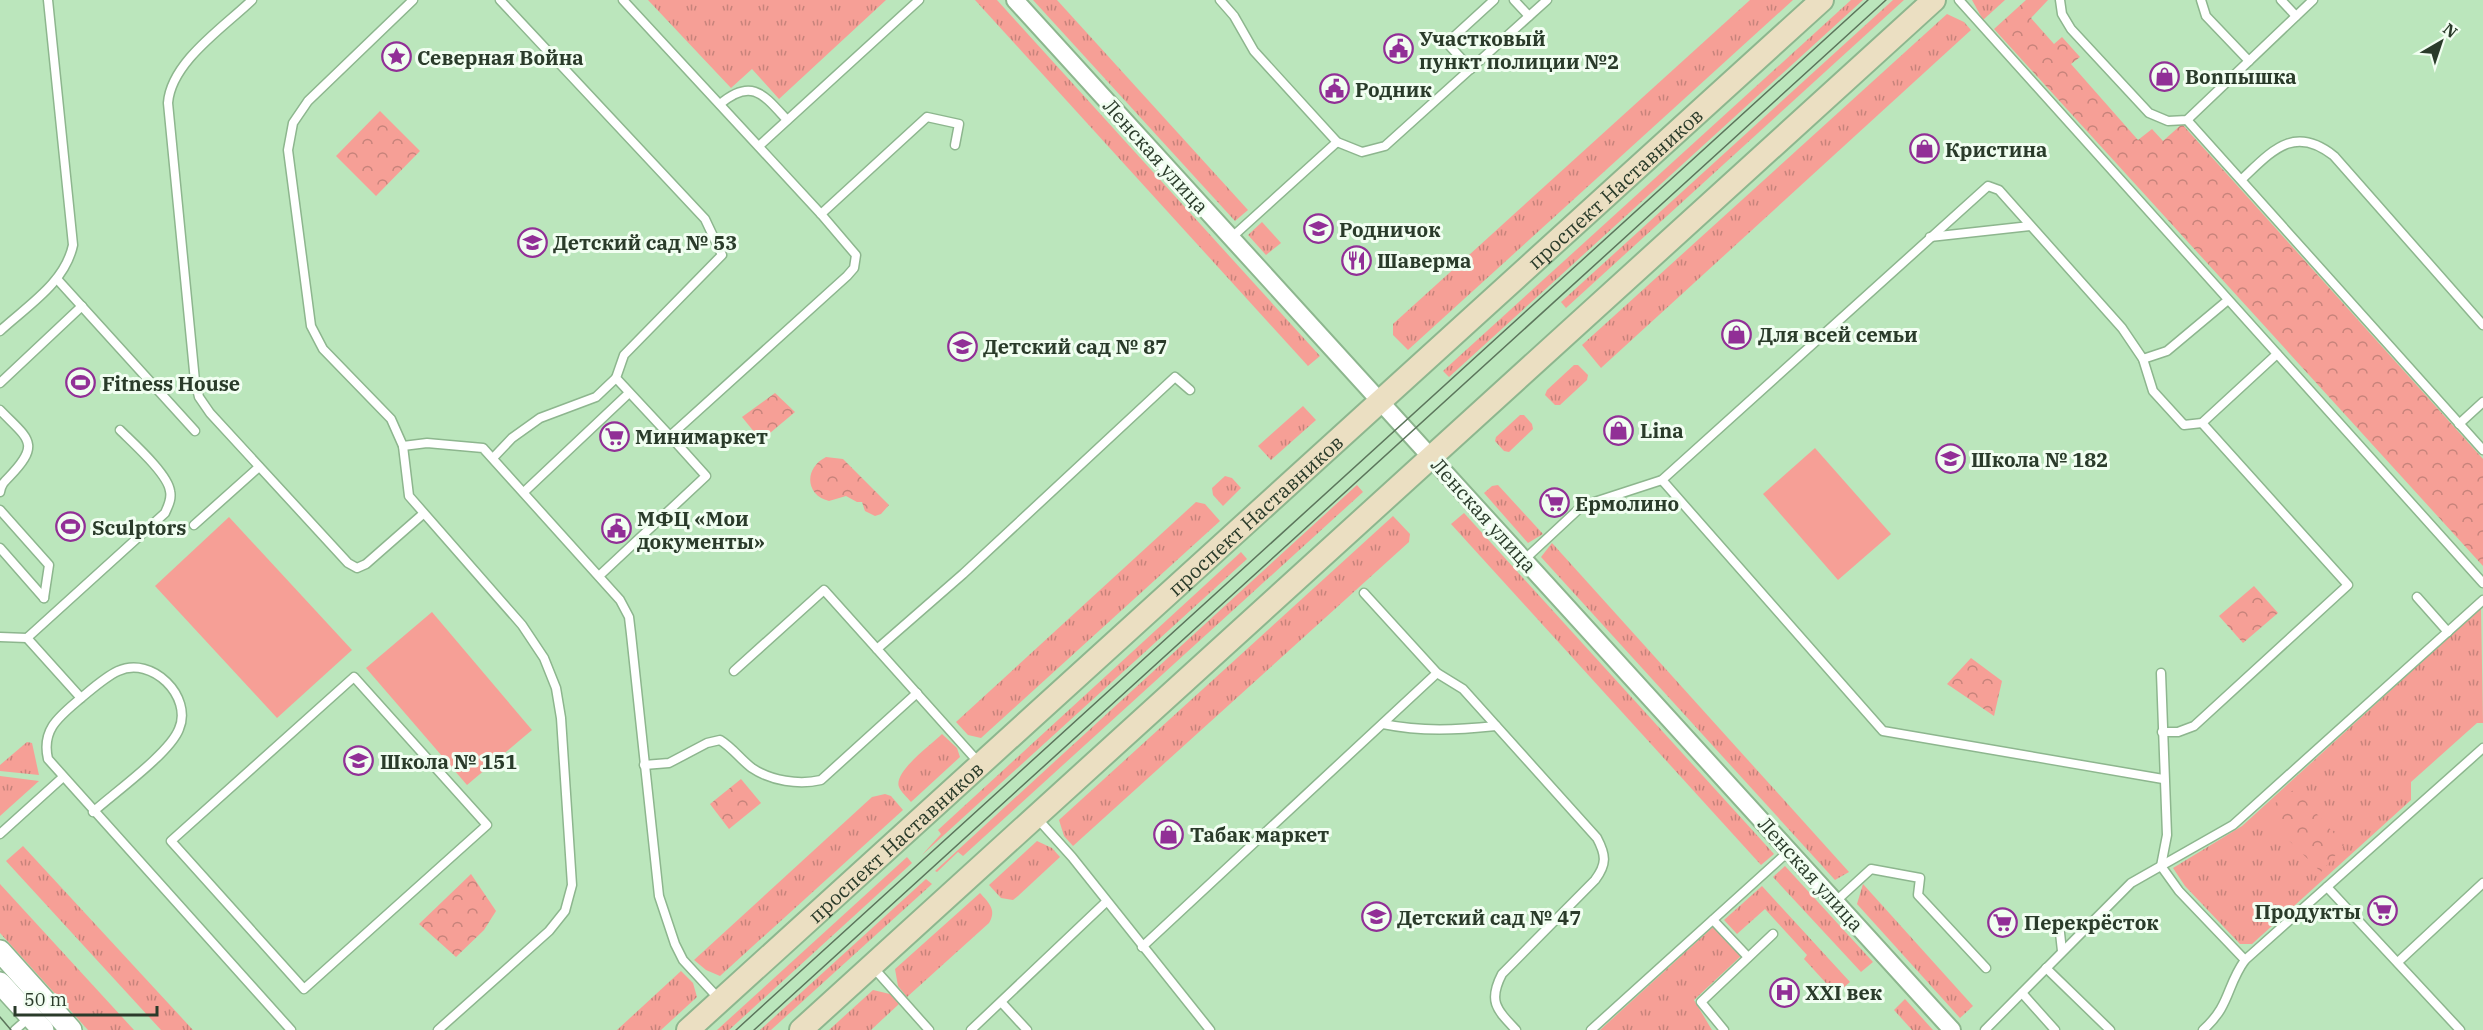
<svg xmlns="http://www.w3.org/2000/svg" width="2483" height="1030" viewBox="0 0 2483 1030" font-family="'IBM Plex Serif',serif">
<defs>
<pattern id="grass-tufts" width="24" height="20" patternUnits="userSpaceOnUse" patternTransform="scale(1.5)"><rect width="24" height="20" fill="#f69f96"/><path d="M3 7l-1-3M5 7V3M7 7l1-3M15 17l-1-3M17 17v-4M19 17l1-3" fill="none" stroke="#c7837b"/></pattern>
<pattern id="forest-crowns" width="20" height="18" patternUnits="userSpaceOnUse" patternTransform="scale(1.5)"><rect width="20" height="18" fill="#f69f96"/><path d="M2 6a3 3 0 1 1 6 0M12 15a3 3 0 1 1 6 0" fill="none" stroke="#c7837b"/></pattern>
</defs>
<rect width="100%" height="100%" fill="#bbe6bc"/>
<g fill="url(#grass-tufts)">
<polygon points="648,0 886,0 779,99 752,69 731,88"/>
<polygon points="975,0 997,0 1320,356 1308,366"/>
<polygon points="1033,0 1057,0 1248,210 1235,221"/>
<polygon points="1750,0 1793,0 1408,350 1393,335 1393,324"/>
<polygon points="1851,0 1863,0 1449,377 1443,371"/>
<polygon points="1893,0 1904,0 1566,308 1561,302"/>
<polygon points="1972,0 2005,0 1983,20"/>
<polygon points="1947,14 1964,22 1971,30 1601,368 1582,345"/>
<polygon points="1262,222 1281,243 1266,255 1248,235"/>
<polygon points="1574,365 1578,365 1588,375 1587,380 1560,405 1555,405 1545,395 1547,390"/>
<polygon points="1303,406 1316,420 1271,460 1258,446"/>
<polygon points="1520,415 1524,415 1532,424 1533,429 1509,452 1504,451 1495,441 1496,437"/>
<polygon points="1225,476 1232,478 1241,488 1223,506 1213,495 1212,488"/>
<polygon points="1357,485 1363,492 963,856 958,852 937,872 935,871"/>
<polygon points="1498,485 1543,534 1528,543 1484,493 1492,486"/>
<polygon points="1196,502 1205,504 1220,521 981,738 968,735 956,722"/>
<polygon points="1464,513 1774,854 1761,865 1451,524"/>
<polygon points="1393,516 1410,534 1409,542 1073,846 1064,836 1059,820"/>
<polygon points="1552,543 1849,872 1835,880 1541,557"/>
<polygon points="1241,552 1247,559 922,855 941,834 938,830"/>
<polygon points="2481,608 2483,723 2477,723 2411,782 2411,800 2252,944 2240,944 2185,886 2173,868 2242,826"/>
<path d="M 942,734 L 957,748 L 960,757 L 911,802 C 907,797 901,792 899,787 C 893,772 932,744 942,734 Z"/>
<polygon points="27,742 32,743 39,775 0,771 0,765"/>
<polygon points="0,776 39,781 0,816"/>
<polygon points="885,794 891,796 903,810 720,976 706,970 694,960 872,797"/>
<polygon points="1037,841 1052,848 1060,857 1018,896 1013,900 1001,898 989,885"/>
<polygon points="23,846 193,1030 161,1030 6,861"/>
<polygon points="907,857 912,863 729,1030 717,1030"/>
<polygon points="1785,866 1873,962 1861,972 1773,877"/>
<polygon points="926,879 932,884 771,1030 760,1030"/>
<polygon points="0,884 134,1030 88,1030 0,933"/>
<polygon points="1863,884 1973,1006 1960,1018 1857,904"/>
<polygon points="1762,886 1850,982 1836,994 1804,959 1807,955 1765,909 1737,934 1724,920"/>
<path d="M 980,893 C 989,903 997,910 989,923 L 907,997 L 898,986 L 895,969 Z"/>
<polygon points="1713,927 1741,956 1694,1000 1712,1030 1600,1030"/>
<polygon points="681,971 693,983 697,997 661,1030 617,1030"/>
<polygon points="873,990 890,994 899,1004 871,1030 829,1030"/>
<polygon points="1905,999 1933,1030 1912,1030 1894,1010"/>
</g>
<g fill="url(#forest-crowns)">
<polygon points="2026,0 2048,0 2031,18 2054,44 2062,37 2080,57 2071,64 2138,140 2152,129 2163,141 2182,124 2483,459 2483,566 1994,29"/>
<polygon points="380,111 420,151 376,196 336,156"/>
<polygon points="775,393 795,412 770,433 755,433 742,417"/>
<path d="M 826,457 L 843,459 L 889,505 L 881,514 L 875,516 L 865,511 L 862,502 L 857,502 L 846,496 L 829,501 C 805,495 804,468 826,457 Z"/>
<polygon points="2254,586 2278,613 2243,643 2219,616"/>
<polygon points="1971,658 2002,681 1994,716 1947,684"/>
<polygon points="741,779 761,803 729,829 710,804"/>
<polygon points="2295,789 2344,845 2321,872 2261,813"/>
<polygon points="471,874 496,911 484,930 456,957 419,924"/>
</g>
<g fill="#f69f96">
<polygon points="1815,448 1891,534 1838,580 1763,494"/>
<polygon points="229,517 352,650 277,718 155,586"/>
<polygon points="432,612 532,730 467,785 366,668"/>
</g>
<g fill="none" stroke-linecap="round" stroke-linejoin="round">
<defs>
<g id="service">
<path d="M 252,0 C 224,27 171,62 168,103 L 195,381 L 199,397 L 210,413 L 348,563 L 357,568 L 366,564 L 423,514"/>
<polyline points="413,0 308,101 293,123 288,150 311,326 323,349 391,419 403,446 409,496 522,625 544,658 556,688 561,718 572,885 565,911 549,931 438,1030"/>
<polyline points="500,0 705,219 722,255 624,355 616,378 670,436 847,276 854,268 856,255 821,214 623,0"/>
<polyline points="1220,0 1234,16 1254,51 1337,142 1362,152 1385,146 1547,0"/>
<polyline points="1514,0 1529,16"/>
<polyline points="1959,0 2483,583"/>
<polyline points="2060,0 2062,14 2071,29 2149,113 2168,121 2187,120 2313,0"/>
<polyline points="2201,0 2206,16 2249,61"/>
<polyline points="2281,0 2296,16"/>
<polyline points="1471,69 1447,43 1494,0"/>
<path d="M 720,104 C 752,77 764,95 787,120"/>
<polyline points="2187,120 2483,450"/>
<polyline points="759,146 919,0"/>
<path d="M 2242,179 C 2272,151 2294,124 2334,156 L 2483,325"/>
<polyline points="821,214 927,117 959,124 955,145"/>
<polyline points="1930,237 2030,226"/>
<polyline points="1231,238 1337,142"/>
<polyline points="57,279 195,431"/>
<path d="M 0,331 C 27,306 65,283 73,245 L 48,0"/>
<polyline points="2143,359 2167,351 2228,300"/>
<polyline points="0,383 82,306"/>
<path d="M 0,410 C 28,439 42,443 9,477 C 4,482 1,485 0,492"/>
<polyline points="2459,424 2483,402"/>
<polyline points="403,446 427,443 483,448 620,600 629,617 631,634 659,896 675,944 683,960 720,1000"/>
<polyline points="493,458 512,438 540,418 596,397 616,378"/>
<polyline points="1662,480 1883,731 2163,779"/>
<polyline points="524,492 629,393"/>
<polyline points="0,510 49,565 44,598"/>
<polyline points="194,525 259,467"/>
<polyline points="0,548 44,598"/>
<polyline points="1525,559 1582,506 1662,480 1988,186 1999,190 2122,328 2143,359 2153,391 2184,425 2202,423 2277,354"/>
<polyline points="599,576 706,476 670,436"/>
<path d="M 1364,593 L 1437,673 L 1463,689 L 1597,838 C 1606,855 1607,864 1595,880 L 1502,974 C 1488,1001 1496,1009 1516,1030"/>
<polyline points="2417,597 2448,632"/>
<path d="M 0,637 L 27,638 L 165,513 C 168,506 172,499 170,491 C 168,474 133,443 120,430"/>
<path d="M 27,638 L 81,698 C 60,716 41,729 48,759 L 291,1030"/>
<polyline points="734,671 824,590 877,649"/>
<polyline points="2161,673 2167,835 2161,866 2179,891 2245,960"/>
<polygon points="354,677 487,825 304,989 171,841"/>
<path d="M 81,698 C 92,689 105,677 118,671 C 152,655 193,697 179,729 C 170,753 114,793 93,812"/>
<path d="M 1383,724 C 1422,732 1457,730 1496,726"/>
<polyline points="2162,732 2178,732 2194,726 2348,585 2202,423"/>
<polyline points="980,764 877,649 963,574 1175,377 1190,390"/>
<path d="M 644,765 L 669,763 L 707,743 L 720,740 C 733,748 741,760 752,768 C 771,781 799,785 821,780 L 917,693"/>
<polyline points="1036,817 1072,857 1210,1030"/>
<polyline points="0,834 62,778"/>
<polyline points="2327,887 2460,1030"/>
<polyline points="1836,901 1871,869 1920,878 1918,895 1986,968"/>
<polyline points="1713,920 1748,957"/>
<polyline points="2059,924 2062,951"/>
<polyline points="1142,947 1437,673"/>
<polyline points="2398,962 2483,883"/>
<polyline points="872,966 929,1030"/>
<polyline points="2046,968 2110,1030"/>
<polyline points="2022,993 2055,1030"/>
<polyline points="1002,1003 1027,1030"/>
<polyline points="15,1030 31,1016"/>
<polyline points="971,1030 1106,902"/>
<polyline points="1591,1030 1790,850"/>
<polyline points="1724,1030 1701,1002 1773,934"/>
<polyline points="1985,1030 2131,883 2233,825 2483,600"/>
<path d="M 2203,1030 C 2231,1005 2226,986 2245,960 L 2483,748"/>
</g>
<polyline id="minor" points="1015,0 1952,1030"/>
<g id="tertiary">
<polyline points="0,951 71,1030"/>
<polyline points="0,983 43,1030"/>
</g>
<g id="secondary">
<path id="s1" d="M 688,1030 L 1822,0"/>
<polyline points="801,1030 1934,0"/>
</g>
</defs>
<use href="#service" stroke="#8db68e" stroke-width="11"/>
<use href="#minor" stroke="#8db68e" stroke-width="20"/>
<use href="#tertiary" stroke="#8db68e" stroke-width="24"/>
<use href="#secondary" stroke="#8db68e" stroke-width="26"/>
<use href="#service" stroke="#fff" stroke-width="8"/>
<use href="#minor" stroke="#fff" stroke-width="16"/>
<use href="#tertiary" stroke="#fff" stroke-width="21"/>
<use href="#secondary" stroke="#ebdfc2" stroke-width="22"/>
<g stroke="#5c765c" stroke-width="1.5">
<polyline points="0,1017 11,1030"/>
<polyline points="736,1030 1868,0"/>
<polyline points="754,1030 1886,0"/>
</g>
</g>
<defs>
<symbol id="civic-ring" viewBox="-11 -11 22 22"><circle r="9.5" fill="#f1fef1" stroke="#912f96" stroke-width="1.5"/><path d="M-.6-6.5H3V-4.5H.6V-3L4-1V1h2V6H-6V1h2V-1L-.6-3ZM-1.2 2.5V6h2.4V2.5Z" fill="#912f96"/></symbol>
<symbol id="sight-ring" viewBox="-11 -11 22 22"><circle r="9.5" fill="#f1fef1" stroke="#912f96" stroke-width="1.5"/><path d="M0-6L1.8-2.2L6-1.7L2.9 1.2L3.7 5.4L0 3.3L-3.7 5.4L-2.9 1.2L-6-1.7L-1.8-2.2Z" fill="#912f96"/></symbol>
<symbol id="shop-ring" viewBox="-11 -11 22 22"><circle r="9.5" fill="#f1fef1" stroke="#912f96" stroke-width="1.5"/><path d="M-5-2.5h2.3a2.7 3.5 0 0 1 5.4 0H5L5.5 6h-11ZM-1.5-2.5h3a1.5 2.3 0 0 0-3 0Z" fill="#912f96"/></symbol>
<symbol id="school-ring" viewBox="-11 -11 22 22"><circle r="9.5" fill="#f1fef1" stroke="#912f96" stroke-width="1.5"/><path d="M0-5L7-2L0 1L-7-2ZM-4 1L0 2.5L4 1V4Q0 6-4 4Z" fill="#912f96"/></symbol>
<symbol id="restaurant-ring" viewBox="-11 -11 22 22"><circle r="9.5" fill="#f1fef1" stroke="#912f96" stroke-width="1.5"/><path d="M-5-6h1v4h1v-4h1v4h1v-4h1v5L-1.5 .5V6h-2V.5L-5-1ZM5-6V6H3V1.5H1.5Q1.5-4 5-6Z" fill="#912f96"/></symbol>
<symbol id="stadium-ring" viewBox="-11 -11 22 22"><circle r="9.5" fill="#f1fef1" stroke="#912f96" stroke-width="1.5"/><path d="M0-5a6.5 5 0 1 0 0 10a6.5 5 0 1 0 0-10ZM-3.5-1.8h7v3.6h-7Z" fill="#912f96"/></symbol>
<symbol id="supermarket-ring" viewBox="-11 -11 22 22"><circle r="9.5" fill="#f1fef1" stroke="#912f96" stroke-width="1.5"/><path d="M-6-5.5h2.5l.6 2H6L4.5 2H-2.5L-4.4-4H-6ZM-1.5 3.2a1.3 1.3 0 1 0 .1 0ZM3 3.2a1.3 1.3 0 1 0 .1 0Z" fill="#912f96"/></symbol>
<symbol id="hospital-ring" viewBox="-11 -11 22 22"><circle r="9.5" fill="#f1fef1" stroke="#912f96" stroke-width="1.5"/><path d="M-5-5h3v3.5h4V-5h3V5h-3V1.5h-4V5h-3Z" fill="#912f96"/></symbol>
</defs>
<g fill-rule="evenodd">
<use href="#civic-ring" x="1382" y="32" width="33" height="33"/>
<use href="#sight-ring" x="380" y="40" width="33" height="33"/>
<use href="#shop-ring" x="2148" y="60" width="33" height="33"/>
<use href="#civic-ring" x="1318" y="72" width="33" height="33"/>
<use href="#shop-ring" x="1908" y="132" width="33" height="33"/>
<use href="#school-ring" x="1302" y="212" width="33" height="33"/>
<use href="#school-ring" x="516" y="226" width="33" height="33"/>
<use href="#restaurant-ring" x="1340" y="244" width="33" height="33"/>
<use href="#shop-ring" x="1720" y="318" width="33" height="33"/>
<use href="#school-ring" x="946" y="330" width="33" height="33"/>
<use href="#stadium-ring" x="64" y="366" width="33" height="33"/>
<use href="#shop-ring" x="1602" y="414" width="33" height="33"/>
<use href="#supermarket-ring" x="598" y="420" width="33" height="33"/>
<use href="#school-ring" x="1934" y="442" width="33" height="33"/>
<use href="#supermarket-ring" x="1538" y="486" width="33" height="33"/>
<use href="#stadium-ring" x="54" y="510" width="33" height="33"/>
<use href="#civic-ring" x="600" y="512" width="33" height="33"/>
<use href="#school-ring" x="342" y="744" width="33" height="33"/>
<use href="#shop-ring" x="1152" y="818" width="33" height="33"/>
<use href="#supermarket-ring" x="2366" y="894" width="33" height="33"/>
<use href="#school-ring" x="1360" y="900" width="33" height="33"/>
<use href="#supermarket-ring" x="1986" y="906" width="33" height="33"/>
<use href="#hospital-ring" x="1768" y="976" width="33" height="33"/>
</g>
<g text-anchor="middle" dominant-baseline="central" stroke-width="6" stroke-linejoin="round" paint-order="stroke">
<g font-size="20" font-weight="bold" fill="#2a3b2a" stroke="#f1fef1" text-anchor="start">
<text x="1419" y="38">Участковый<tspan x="1419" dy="23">пункт полиции №2</tspan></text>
<text x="417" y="57">Северная Война</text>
<text x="2185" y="76">Bonпышка</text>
<text x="1355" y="89">Родник</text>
<text x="1945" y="149">Кристина</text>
<text x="1339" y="229">Родничок</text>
<text x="553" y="242">Детский сад № 53</text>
<text x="1377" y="260">Шаверма</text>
<text x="1758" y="334">Для всей семьи</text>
<text x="983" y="346">Детский сад № 87</text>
<text x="102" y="383">Fitness House</text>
<text x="1640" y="430">Lina</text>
<text x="635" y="436">Минимаркет</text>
<text x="1971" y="459">Школа № 182</text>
<text x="1575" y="503">Ермолино</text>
<text x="637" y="518">МФЦ «Мои<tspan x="637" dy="23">документы»</tspan></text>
<text x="92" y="527">Sculptors</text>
<text x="380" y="761">Школа № 151</text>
<text x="1190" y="834">Табак маркет</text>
<text x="2361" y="911" text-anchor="end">Продукты</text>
<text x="1397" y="917">Детский сад № 47</text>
<text x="2024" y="922">Перекрёсток</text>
<text x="1805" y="992">XXI век</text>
</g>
<g font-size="20" fill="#2a3b2a" stroke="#f1fef1">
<text transform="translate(1156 156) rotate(48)">Ленская улица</text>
<text stroke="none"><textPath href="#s1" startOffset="1252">проспект Наставников</textPath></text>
<text stroke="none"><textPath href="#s1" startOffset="766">проспект Наставников</textPath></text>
<text transform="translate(1484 515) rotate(48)">Ленская улица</text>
<text stroke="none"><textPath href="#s1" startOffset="280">проспект Наставников</textPath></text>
<text transform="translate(1811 874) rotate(48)">Ленская улица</text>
</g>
</g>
<g transform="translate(2441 42) rotate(39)" stroke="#f1fef1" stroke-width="4.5" paint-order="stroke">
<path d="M0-4.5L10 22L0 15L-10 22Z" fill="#2a3b2a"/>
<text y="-9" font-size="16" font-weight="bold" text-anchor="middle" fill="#2a3b2a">N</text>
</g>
<path d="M15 1006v9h142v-9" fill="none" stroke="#2a3b2a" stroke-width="3"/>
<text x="24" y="1006" font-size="18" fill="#2a3b2a" stroke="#f1fef1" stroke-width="4.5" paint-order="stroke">50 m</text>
</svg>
